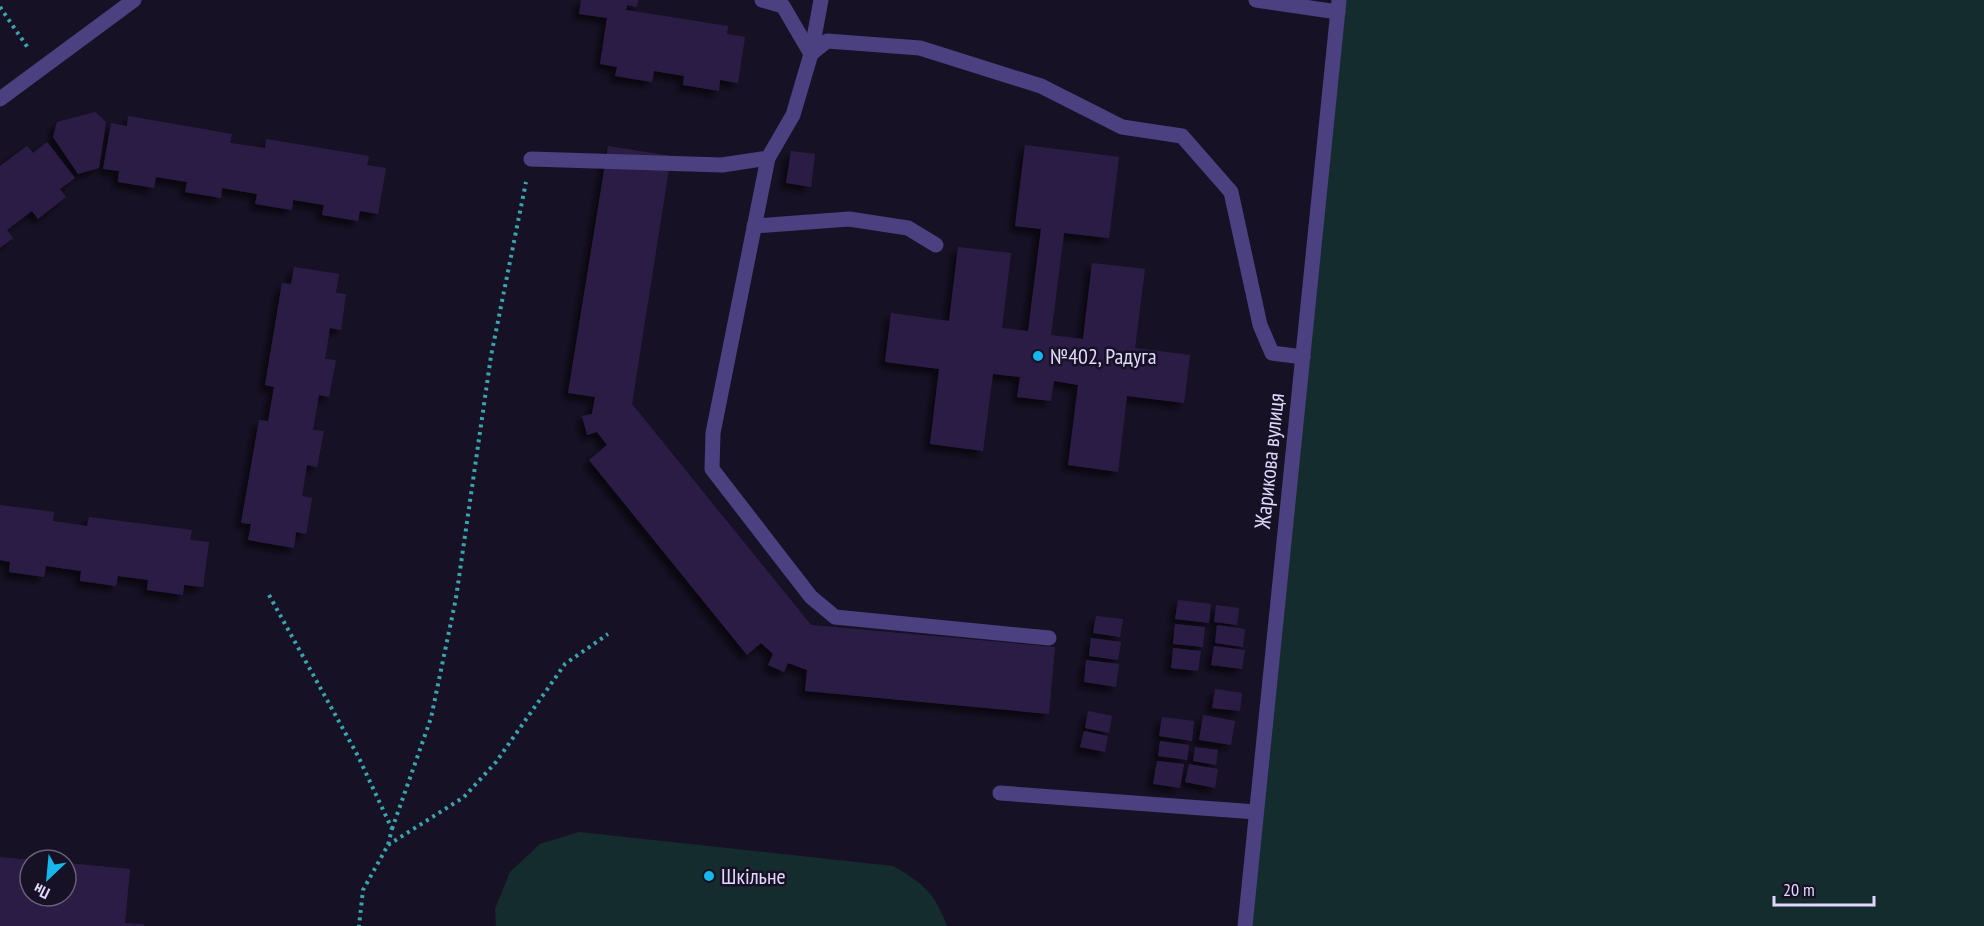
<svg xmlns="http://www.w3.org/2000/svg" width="1984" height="926" viewBox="0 0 1984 926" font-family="'PT Sans Narrow',sans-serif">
<defs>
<filter id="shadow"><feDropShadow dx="-5.5" dy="5.5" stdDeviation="3" flood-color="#0009"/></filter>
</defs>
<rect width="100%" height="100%" fill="#171125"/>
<g fill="#152c2e">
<polygon points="1339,0 1984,0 1984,926 1245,926"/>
<path d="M 579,832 L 893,866 C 924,884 934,892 947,926 L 496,926 L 495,909 L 510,872 L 540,844 Z"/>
</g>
<g fill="#2c1f44" filter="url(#shadow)">
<polygon points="581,0 638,0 637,7 627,5 626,10 728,26 727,34 745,37 738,83 720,80 719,91 683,85 684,76 654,71 652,82 615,76 617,67 600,64 607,18 579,14"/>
<polygon points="95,112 106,122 99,168 78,174 53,137 57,122"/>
<polygon points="128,116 232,134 230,143 265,148 266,139 369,156 367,165 386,168 378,214 360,211 358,221 322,215 324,205 293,200 292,210 255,204 257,194 222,188 221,198 185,192 187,182 156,177 154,188 118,182 119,171 103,169 111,123 127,126"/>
<polygon points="47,142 75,178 60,189 66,197 38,219 32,211 7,230 13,238 0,248 0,166 27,146 33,153"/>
<polygon points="1025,145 1119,157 1109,238 1064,233 1051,335 1083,339 1092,263 1145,269 1135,348 1190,355 1184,403 1127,396 1118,472 1068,465 1078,385 1054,381 1051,401 1017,397 1020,377 993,374 983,451 930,444 939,369 885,362 891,313 949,321 958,247 1011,253 1002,328 1028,331 1041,229 1015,226"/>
<polygon points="608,146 671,156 632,404 811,625 1055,647 1049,714 805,691 807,670 788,663 784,672 768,665 773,654 761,643 747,655 589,460 607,445 597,432 587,435 582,416 592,414 595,397 568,393"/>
<polygon points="791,151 815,154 811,187 786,183"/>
<polygon points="294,267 339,274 336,293 346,294 341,330 330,328 325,359 336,360 329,397 319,395 313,430 324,431 317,467 307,465 302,496 312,498 306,534 296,532 294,548 248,540 251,524 241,523 259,420 268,421 274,387 265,385 282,283 291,284"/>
<polygon points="0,505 54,512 53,521 87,526 89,517 192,530 190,540 209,542 203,587 184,585 183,595 147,590 148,580 118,576 116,586 80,581 81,571 46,566 44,577 9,572 10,562 0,560"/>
<polygon points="1178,600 1211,604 1209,623 1175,619"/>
<polygon points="1216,605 1239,608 1237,625 1214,622"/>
<polygon points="1096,616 1123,619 1120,637 1093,633"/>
<polygon points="1175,624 1205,627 1203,647 1173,644"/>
<polygon points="1217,625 1245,629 1243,647 1215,643"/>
<polygon points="1091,638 1121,642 1118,660 1089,656"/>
<polygon points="1214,646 1245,650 1242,669 1211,665"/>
<polygon points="1173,648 1201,651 1198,671 1171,668"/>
<polygon points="1086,660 1119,664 1116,687 1084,682"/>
<polygon points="1215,689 1242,693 1240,711 1212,708"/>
<polygon points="1088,711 1112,716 1109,733 1085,728"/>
<polygon points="1203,715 1235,721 1231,745 1199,740"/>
<polygon points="1162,717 1194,721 1192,741 1159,736"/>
<polygon points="1084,731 1108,736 1105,752 1080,747"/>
<polygon points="1160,741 1189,745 1187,760 1158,756"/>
<polygon points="1195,747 1218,750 1216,765 1193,761"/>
<polygon points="1157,761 1184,764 1180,788 1153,784"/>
<polygon points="1189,764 1218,769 1215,788 1185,782"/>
<polygon points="0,857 30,860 30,896 66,896 66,863 130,869 125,923 144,924 144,926 0,926"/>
</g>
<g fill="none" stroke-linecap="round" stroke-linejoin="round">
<g stroke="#3aa5ae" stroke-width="4" stroke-dasharray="3 4.5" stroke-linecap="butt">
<polyline points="0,7 28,48"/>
<polyline points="269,595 358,756 392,829 388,845 363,890 359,926"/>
<polyline points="392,829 431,718 456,598 491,356 526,182"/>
<polyline points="388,845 464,797 496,762 565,664 608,634"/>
</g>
<g stroke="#4b4080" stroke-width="15">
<polyline points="762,0 783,6 811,54"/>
<polyline points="1256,0 1338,12"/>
<polyline points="811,54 821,0"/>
<polyline points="768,158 713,433 712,469 811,597 835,617 1049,638"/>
<polyline points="531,159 722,165 768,158 793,115 811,54 827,41 920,48 1041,86 1122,127 1182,136 1231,192 1260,325 1272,353 1303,357"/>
<polyline points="754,226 849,219 908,228 936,245"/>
<polyline points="1000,793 1256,812"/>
</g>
<g stroke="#4b4080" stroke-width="15">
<polyline points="0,99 134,0"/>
<polyline points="1245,926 1339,0"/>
</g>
</g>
<g fill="#14b8ec" stroke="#171125" stroke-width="2">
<circle cx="1038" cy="356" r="6"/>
<circle cx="709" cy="876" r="6"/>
</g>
<g text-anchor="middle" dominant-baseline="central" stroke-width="5" stroke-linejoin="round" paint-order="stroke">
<g font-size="22" fill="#e1d8fc" stroke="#171125" text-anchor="start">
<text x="1050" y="356">№402, Радуга</text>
<text x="721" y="876">Шкільне</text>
</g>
<g font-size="22" fill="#e1d8fc" stroke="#171125">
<text transform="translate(1269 461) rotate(-84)">Жарикова вулиця</text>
</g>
</g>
<g transform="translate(48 878) rotate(206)"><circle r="28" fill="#171125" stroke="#68617b" stroke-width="1.5"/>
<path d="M0-4.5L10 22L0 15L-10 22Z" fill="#14b8ec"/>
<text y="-9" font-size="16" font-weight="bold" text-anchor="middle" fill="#e1d8fc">Пн</text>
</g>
<path d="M1774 896v9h100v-9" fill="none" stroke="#e1d8fc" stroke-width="3"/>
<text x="1783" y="896" font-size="18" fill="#e1d8fc" stroke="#171125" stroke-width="4.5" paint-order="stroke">20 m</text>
</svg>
